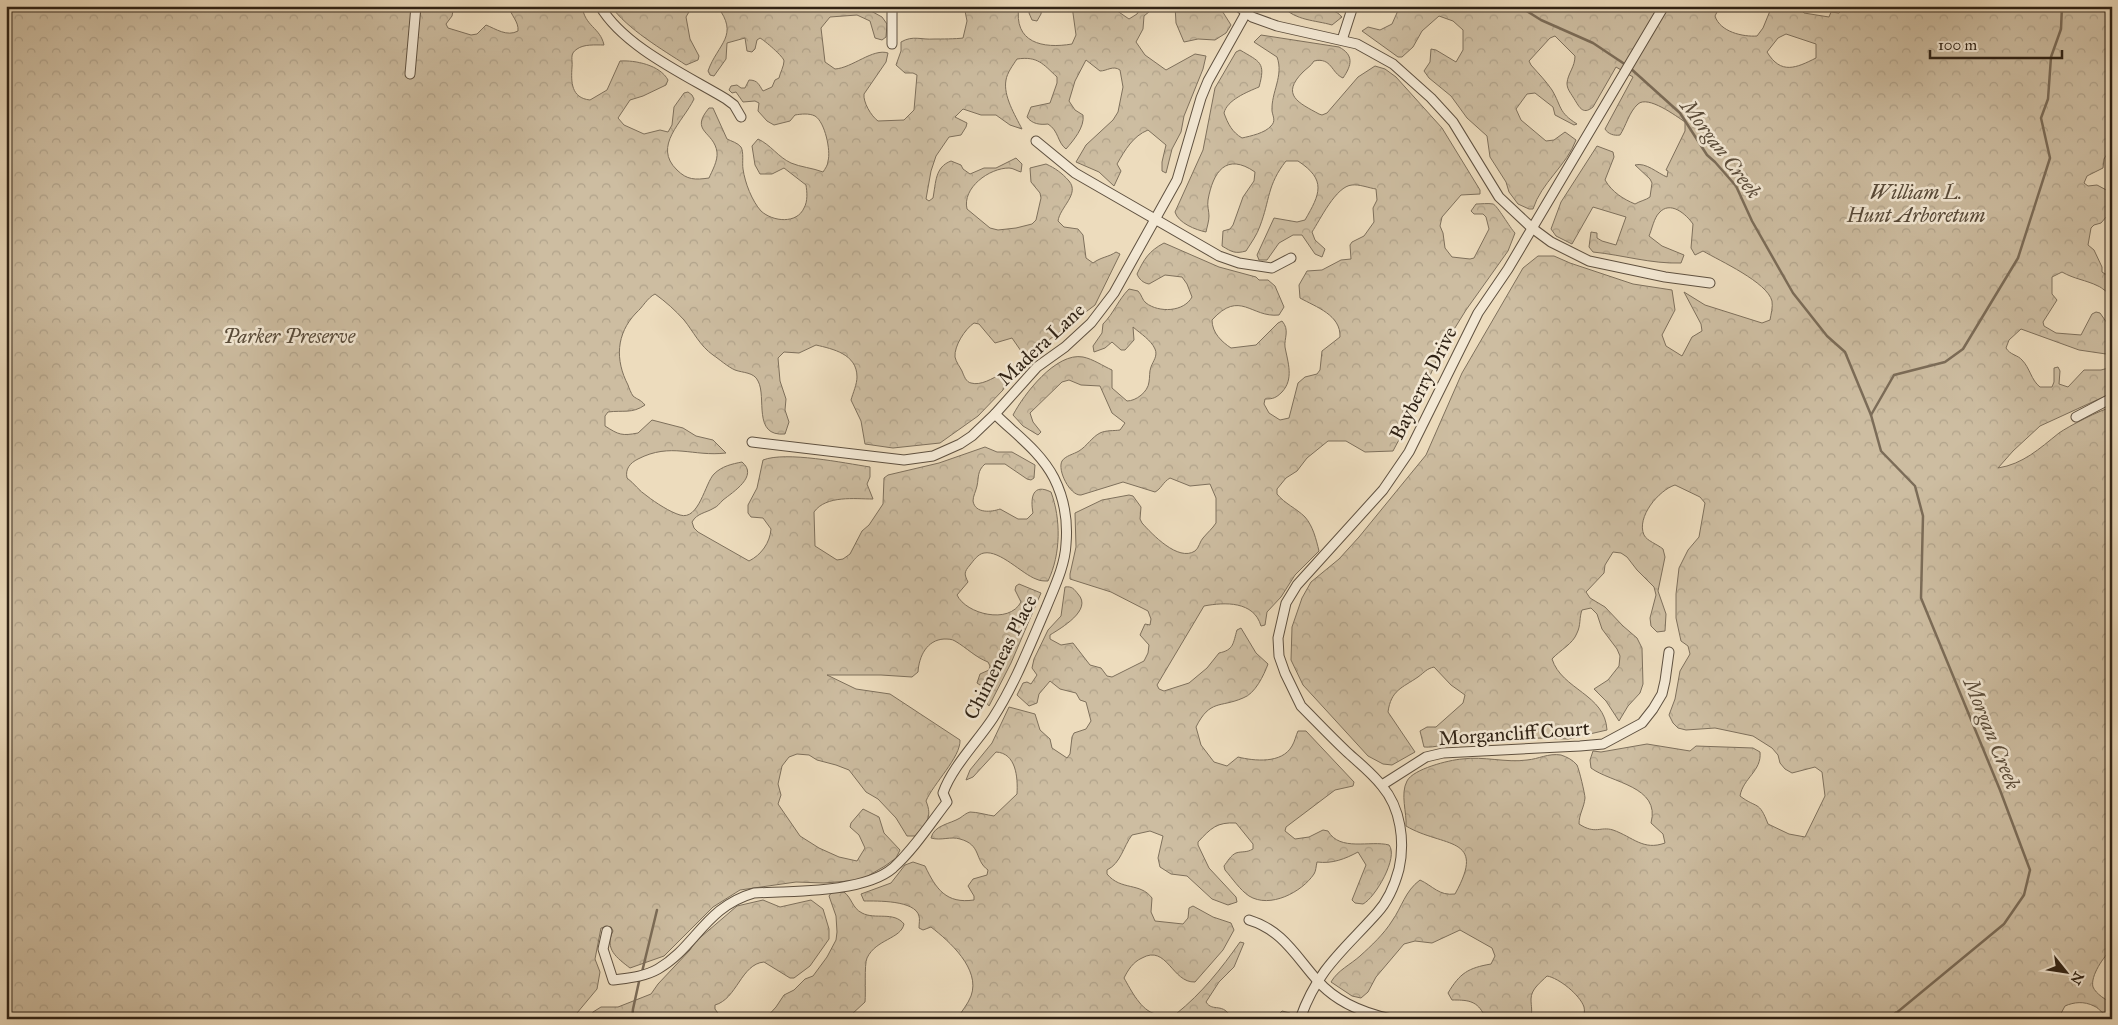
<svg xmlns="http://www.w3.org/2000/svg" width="2118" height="1025" viewBox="0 0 2118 1025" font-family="'IM FELL Great Primer',serif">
<defs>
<pattern id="forest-crowns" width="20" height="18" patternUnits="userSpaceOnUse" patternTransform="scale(1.25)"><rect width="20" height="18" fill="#cdbda1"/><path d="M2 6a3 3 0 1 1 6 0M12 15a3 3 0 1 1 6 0" fill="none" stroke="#b0a28a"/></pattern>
</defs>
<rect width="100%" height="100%" fill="#eddcbd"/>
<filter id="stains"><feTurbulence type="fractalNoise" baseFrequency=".004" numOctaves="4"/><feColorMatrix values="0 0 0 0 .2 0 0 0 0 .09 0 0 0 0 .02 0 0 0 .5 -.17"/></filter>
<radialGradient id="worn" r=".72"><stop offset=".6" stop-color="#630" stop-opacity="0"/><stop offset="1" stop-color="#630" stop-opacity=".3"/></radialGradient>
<g fill="url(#forest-crowns)" stroke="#7e705c" fill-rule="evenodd">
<path d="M 6,6 L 450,6 L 453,11 L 452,16 L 446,24 L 448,28 L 471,35 L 477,34 L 486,25 C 496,29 507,37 518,31 C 519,21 510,15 509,6 L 582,6 C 585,27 600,27 604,45 C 595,45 584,44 577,49 C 569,54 573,60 572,67 C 571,82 571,98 590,100 L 607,90 L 620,61 C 635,60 660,65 668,80 L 666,85 L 643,96 L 630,100 L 618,118 L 624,125 L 644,134 L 660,130 L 668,132 L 672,125 L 674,107 L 684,93 L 688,92 L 692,95 L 694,99 C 683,122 652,146 677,170 C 687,180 695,180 709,178 C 712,171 718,161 717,152 C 714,131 689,132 709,108 L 713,108 L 727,139 C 731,141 738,143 741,147 C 744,152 742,163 743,169 C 745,183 752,201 761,211 C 773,222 797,224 804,208 C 808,201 807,192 806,185 L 784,168 L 772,174 L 760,174 L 755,165 L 752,146 L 758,139 C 771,145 778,157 791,163 C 800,167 813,168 823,172 C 825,169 828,165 828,161 C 831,151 825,122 815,116 C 809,113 801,114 795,115 L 790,121 L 774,125 L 767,121 L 758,111 L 759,103 L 755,101 L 743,102 L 736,92 L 732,93 L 729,90 L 731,86 L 737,85 L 741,88 L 745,88 L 749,80 C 758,80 759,85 763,91 L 772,87 L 775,80 L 779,78 C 780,73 784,66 784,61 C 784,57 764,40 760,38 L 757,40 L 755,49 L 752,52 L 747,51 L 745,38 L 727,43 L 726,59 L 714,76 L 710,75 L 708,71 C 718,43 740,36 717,6 L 846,6 L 871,11 L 882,17 L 887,24 L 886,37 L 882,40 L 875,38 L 870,21 L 857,15 L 830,17 L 821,28 L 825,62 L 835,69 C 852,68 873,48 888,53 L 886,62 L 864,94 C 863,102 871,116 878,121 L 904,120 L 914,110 L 917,75 L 913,73 L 905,73 L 896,65 L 901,51 L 901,42 C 913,35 921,40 934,39 C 941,39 956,39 963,38 L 967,21 L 964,6 L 1019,6 C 1013,43 1043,49 1072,44 L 1076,35 L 1072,6 L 1110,6 L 1129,19 L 1137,14 L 1142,6 L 1156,6 L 1144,16 L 1143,29 L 1136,42 L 1145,55 L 1166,70 L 1195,54 L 1206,56 L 1203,69 L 1184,116 L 1181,132 L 1172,149 L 1166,173 L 1162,171 L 1162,162 L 1166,145 L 1148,130 C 1133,136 1125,150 1117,164 L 1121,171 L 1114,186 L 1099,172 L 1076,162 L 1086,145 L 1113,120 L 1118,112 L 1123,87 L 1120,70 C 1113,65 1107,71 1100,71 L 1086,60 L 1075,81 L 1069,101 L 1075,110 L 1083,115 C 1085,127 1073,141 1066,149 C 1057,142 1059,131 1048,124 C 1040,125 1032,124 1027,117 L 1031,107 L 1050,103 L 1057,83 L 1057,77 C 1043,64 1038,56 1017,59 C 1013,65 1007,73 1006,80 C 1003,96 1015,115 1022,129 L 1010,125 L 996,115 L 981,115 L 963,109 L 955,117 L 967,123 L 966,127 L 961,135 L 949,137 L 936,156 L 931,171 L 926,199 L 929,201 L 933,198 C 936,182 935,167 951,161 L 961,165 L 963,169 L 970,174 L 984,168 L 996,168 L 1016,158 L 1022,164 L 1021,172 C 1017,171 1013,168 1009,168 C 989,168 962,188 967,209 L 990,228 L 998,230 L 1016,228 L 1032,224 L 1036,220 L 1041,198 L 1040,193 L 1031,182 L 1030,168 L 1046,164 C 1055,168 1062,173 1069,181 C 1080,194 1060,207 1058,221 L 1064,227 L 1078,229 L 1083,235 L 1086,258 L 1093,263 C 1101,257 1109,257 1116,252 L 1120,254 L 1095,305 L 1029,355 L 1021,351 L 1012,338 L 995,343 L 979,324 L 974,323 C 965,329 954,346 955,357 C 956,362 960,367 962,371 C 964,376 966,382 971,383 C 981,386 993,378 1001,374 L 1006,376 L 1008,379 L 1003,390 L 978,416 L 940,443 L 893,448 L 865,444 L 861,421 L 851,400 C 853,393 857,384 857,377 C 857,354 833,349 816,345 L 799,353 L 784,352 L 778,358 L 780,381 L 786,399 L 785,410 L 789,422 L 785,434 C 752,437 767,397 758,381 C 754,372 743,373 735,370 C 728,367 719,359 713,355 C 700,346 693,331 684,320 C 675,310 666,302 655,294 C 647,298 643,307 636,313 C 616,334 615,360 628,385 C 629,388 631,393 633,396 C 638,400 640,399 645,405 C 632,414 623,410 608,412 L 605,416 L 605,426 C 619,435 622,436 638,433 L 652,420 L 683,428 L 696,436 L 713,440 L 726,453 C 693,457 671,442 638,459 C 630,463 625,469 627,478 C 634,483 639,491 647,496 C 656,503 670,512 680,515 C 699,521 705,483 714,474 C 722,466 732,464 742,462 C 759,476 733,492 723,500 C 720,503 717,507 714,508 C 706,513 697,513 692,522 L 694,528 L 698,532 L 749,561 C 761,555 770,543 771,529 L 763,518 L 751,517 L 748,513 L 748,505 L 757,488 L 763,460 C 786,451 844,463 870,467 L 870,477 L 867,484 L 873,499 C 855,499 826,495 814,512 L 815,546 L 837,560 L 843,559 L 850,554 L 862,531 L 869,525 L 883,504 L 884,478 L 888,475 L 939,463 L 985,447 L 997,452 L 1012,452 L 1035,465 L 1034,478 L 1031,480 L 1027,479 L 1005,464 L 985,464 C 977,471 979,477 977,486 C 976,491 973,496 973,501 C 975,514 992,512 1000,509 L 1018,519 L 1027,519 L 1033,513 C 1030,497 1033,483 1051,492 C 1061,519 1061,554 1048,581 C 1044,581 1040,581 1036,579 C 1022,574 1000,550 984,553 C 978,554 974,560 970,565 C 964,572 964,574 968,582 L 957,595 C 966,614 1009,625 1021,602 L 1015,590 L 1016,586 L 1019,584 L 1041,593 L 1011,663 L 989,706 L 981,696 L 983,687 L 977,683 L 980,674 L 989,670 L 990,666 L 988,662 C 975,657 967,648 955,641 C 952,639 948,639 944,639 C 927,640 919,656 918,672 L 912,677 L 881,675 L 827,675 L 856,689 L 890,694 L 960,740 C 961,757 933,784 926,801 C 933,818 926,823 915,836 L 907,836 L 896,818 L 878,799 L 866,792 L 849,770 L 836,765 L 817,760 L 809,755 L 797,754 L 789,757 L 782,766 L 778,784 L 781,795 L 778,804 L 800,836 L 819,848 L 839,857 L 857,861 L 865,848 L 859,835 L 850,827 L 851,823 L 863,809 L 879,817 L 884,833 L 900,850 L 896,858 L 885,866 L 861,880 L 824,883 L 796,882 L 740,890 L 713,907 L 664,956 L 630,968 C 617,958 604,949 613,931 L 611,927 L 601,928 L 595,959 L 600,972 L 597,989 L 572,1019 L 6,1019 Z"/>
<path d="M 611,6 L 697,6 L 690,10 L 686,17 L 690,39 L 699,56 L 698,60 L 686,65 C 663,50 627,29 611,6 Z"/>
<polygon points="1030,6 1042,6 1041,14 1037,21 1032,20 1029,13"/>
<polygon points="1175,6 1219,6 1231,25 1226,33 1215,40 1198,39 1184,42 1176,23"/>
<path d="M 1282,6 C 1298,6 1332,4 1342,17 L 1332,25 C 1315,20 1296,21 1282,6 Z"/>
<path d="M 1400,6 L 1668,6 L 1673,9 L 1674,6 L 1720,6 L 1715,16 C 1720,32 1743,37 1757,36 L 1763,28 L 1772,6 L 1798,6 L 1804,13 L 1829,17 L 1831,12 L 1839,13 L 1846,6 L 2112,6 L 2112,146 L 2104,159 L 2103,168 L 2087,176 L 2084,183 L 2088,186 L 2097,185 L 2112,193 L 2112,215 L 2107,216 L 2101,223 L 2094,225 L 2091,228 L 2088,245 L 2094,250 L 2102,267 L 2102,272 L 2105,274 L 2112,274 L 2112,294 C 2105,292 2103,288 2098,286 C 2086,280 2074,279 2062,272 L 2052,277 L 2052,294 L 2057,300 L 2043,322 L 2044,326 L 2056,333 L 2081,335 L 2092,314 L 2096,312 L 2100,313 L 2112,330 L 2112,341 L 2106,354 L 2079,350 L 2021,329 L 2009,340 L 2006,348 C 2010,355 2018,355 2022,360 C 2030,368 2031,380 2040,387 L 2052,387 L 2054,382 L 2054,368 L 2058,367 L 2060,371 L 2059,384 L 2068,387 L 2084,370 L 2101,370 L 2112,367 L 2112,393 L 2040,426 L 2013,451 L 1998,468 C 2023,464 2039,449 2059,433 C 2069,426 2100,410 2112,407 L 2112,949 C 2104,956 2090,976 2093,987 C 2096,994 2106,1000 2112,1003 L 2112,1016 C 2101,1015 2101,1009 2094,1006 C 2084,1001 2074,1002 2065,1006 L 2058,1019 L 1911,1019 L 1895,1012 L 1889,1019 L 1583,1019 C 1584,1014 1585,1011 1584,1007 C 1580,995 1559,978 1547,976 C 1541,982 1531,989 1531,999 C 1531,1007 1533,1011 1530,1019 L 1511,1014 L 1483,1013 C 1476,1000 1466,1000 1452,1000 L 1448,993 C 1460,973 1468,968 1491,964 L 1495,956 L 1492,948 L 1460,930 L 1432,943 L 1415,941 L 1404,944 L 1376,977 L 1368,992 L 1361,998 L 1352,996 L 1331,982 C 1338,970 1350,965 1360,956 C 1371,946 1384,934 1392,921 C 1402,907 1405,891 1420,880 C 1433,886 1439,896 1455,894 C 1488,835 1443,848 1406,826 C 1407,813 1400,794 1407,781 C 1413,769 1449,760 1462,759 C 1484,756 1506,763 1527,760 C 1539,759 1548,753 1561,755 C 1567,757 1573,760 1577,765 C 1579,769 1585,794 1585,798 C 1584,808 1579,814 1579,824 C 1596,835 1600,826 1613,830 C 1633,837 1643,851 1665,843 L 1663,834 L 1651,823 C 1661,786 1611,783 1591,768 L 1590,760 L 1593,751 L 1601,752 L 1647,744 L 1690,751 L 1696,746 L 1753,748 L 1760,752 C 1762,771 1743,778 1740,796 C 1757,809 1759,800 1768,824 L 1789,834 L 1805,837 L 1825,796 L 1822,772 L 1815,767 L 1792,773 L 1785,769 L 1780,763 L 1778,755 L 1772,748 L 1753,736 L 1715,728 L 1686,730 L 1678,728 L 1673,723 L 1669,715 L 1675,699 L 1680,671 L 1690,654 L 1688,646 L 1681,641 L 1676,618 L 1676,594 L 1679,568 L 1688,550 L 1699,537 L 1705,503 L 1700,497 L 1675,485 C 1659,490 1636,517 1644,535 C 1647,541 1657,544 1663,549 L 1665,557 L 1658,591 L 1666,614 L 1665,631 L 1657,632 L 1651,626 L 1650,618 L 1656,595 L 1654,587 L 1637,570 L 1627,557 L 1621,553 L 1613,552 L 1605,565 L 1604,573 L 1586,592 L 1590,598 L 1605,607 L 1623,626 L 1637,638 L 1642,648 L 1643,684 L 1640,693 L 1628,706 L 1619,721 L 1606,701 L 1594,689 L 1608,680 L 1619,666 L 1620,656 L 1617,649 L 1602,629 L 1597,614 L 1591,608 L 1582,610 C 1579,618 1581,625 1577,633 C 1573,644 1560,650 1552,659 C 1562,690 1605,694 1607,730 L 1568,739 L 1535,738 L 1457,744 C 1446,743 1436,748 1424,747 L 1420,731 L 1427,727 L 1436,727 L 1463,703 L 1465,695 L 1451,685 L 1434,667 C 1426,669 1425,672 1418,677 C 1402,688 1391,690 1388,712 L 1415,752 L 1392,765 L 1383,764 L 1368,756 L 1303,685 L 1291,660 L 1292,627 L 1302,598 L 1311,582 L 1339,559 L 1359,537 L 1426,455 L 1462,373 L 1523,268 L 1538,256 L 1554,256 L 1570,263 L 1633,284 L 1672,290 L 1675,310 L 1662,335 L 1666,346 L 1682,356 L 1692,337 L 1702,331 L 1701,324 L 1684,292 L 1705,305 L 1762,323 L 1770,320 C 1771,314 1773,307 1772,301 C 1767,282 1720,261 1703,251 L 1695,255 L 1691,248 L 1693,224 C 1686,214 1670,200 1659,213 C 1654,218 1652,229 1649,236 L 1662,246 L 1684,255 L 1681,263 C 1651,264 1623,255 1593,252 L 1589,247 L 1591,232 L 1597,233 L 1597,238 L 1602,241 L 1616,245 L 1626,217 L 1593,207 L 1572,244 L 1556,236 L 1551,229 L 1561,202 L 1597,146 L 1613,152 L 1614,157 L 1605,180 C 1612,192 1623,199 1635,204 C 1640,201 1646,200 1650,197 L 1652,183 L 1650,179 L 1635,165 C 1646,162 1657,173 1667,177 L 1668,171 L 1666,170 L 1685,131 L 1685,122 C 1676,116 1648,95 1638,104 C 1629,112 1626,126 1620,135 C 1614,136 1608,134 1605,129 L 1633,77 L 1616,67 L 1593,107 C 1582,116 1579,106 1573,97 C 1570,92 1567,89 1567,83 C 1568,73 1575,67 1575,56 L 1555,36 L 1550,38 L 1529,61 L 1531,65 C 1538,73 1546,81 1552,90 C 1562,107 1558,112 1577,124 L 1574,125 L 1555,115 L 1553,107 L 1535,93 L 1527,94 L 1516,109 L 1521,120 L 1546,141 L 1554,140 L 1565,132 L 1576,140 C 1567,165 1541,183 1533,209 L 1529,209 L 1518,204 L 1509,192 L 1506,182 L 1490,157 L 1487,136 L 1467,118 L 1451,96 L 1429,78 L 1424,71 L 1430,62 L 1431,49 L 1436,50 L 1456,62 L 1463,50 L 1463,30 L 1453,21 L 1439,16 L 1422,31 L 1413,47 L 1402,57 L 1398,57 L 1362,31 L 1368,27 L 1380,30 L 1392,24 ZM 1786,34 L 1816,44 L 1816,58 C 1796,68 1781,75 1767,52 L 1778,38 Z"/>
<path d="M 1261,35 L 1339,47 C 1354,55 1352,65 1343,78 C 1331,73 1332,57 1314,61 C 1311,66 1307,68 1303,72 C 1280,95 1299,103 1319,114 L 1322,115 L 1327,113 L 1358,77 L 1375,66 L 1385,69 L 1396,77 L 1442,128 L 1480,190 L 1480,194 L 1461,195 L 1442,217 L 1440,226 L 1443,233 L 1445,248 L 1452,257 L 1470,259 L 1474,258 L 1489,229 L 1486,217 L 1483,214 L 1474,214 L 1471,211 L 1476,204 C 1481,204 1488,203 1493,204 C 1497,205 1510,228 1515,233 L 1508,251 L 1466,310 L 1440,352 L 1418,404 L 1393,451 L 1365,452 L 1346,441 L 1328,441 L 1307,458 L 1297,471 L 1286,478 L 1277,489 L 1277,494 C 1285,504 1296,508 1305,517 C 1313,526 1316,539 1319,551 L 1295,575 L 1281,597 L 1267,612 L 1265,625 L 1261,626 C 1254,601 1225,602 1204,606 L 1157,685 L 1159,689 L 1164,691 L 1189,683 L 1207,668 L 1219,653 C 1234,650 1233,643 1237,630 L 1241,628 L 1256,653 L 1268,664 C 1264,675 1255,694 1243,698 C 1220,708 1210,699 1196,727 L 1201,745 L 1214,762 L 1227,766 L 1238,757 C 1254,761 1282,764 1292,746 C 1295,741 1296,735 1298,731 L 1306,731 L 1354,782 L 1353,786 L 1335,790 L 1286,827 L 1285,831 L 1295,839 L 1309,837 L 1323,830 L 1328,831 C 1340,852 1370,840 1389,845 C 1399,857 1375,898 1363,904 L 1355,903 L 1352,900 L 1366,865 L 1358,852 C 1345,859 1332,864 1317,862 C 1316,866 1316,871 1314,874 C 1302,892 1270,909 1249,896 C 1240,890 1232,878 1225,870 L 1224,866 C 1227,862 1231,855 1236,853 C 1242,851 1246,853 1253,849 L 1253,844 L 1236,823 C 1217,822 1211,828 1198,842 L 1198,845 L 1209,868 L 1236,897 L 1237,902 L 1228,905 L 1212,899 L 1187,876 L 1171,874 L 1160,867 L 1158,858 L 1163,836 L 1150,831 L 1132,835 C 1123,847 1121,863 1107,870 L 1107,874 C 1121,891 1140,882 1152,898 L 1151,912 L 1155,921 L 1183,924 L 1188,918 L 1189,908 L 1193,906 L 1213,917 L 1231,923 L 1234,930 L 1223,950 L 1195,982 C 1172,983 1167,944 1142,958 C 1133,962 1128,970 1124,978 C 1131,990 1141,1011 1156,1014 C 1162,1015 1170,1014 1176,1014 C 1202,993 1221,969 1240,942 L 1244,943 L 1234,967 L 1219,982 L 1206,1002 C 1213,1013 1223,1001 1232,1019 L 957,1019 C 961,1012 968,1004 971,996 C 981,969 949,941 931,927 L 923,930 L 919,928 C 919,924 920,919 919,916 C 915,900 877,901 864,901 L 861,894 L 891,883 L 905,865 L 913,862 L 925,866 C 936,889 946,904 974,900 L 974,896 L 968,886 L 973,879 L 987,875 L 988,870 C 974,860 982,845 960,839 C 951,836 941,841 931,838 C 934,825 950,824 960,818 C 963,816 966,813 970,812 C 977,812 987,815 994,816 L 1017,794 C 1018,777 1016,753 996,752 L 973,777 L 966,780 L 970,770 L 992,743 L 1009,707 L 1035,714 L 1040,730 L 1050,739 L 1052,748 L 1067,758 L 1070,754 L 1072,737 L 1074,733 L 1086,729 L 1091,721 L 1086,702 L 1080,700 L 1076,693 L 1060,689 L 1050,681 L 1039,694 L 1037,703 L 1029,706 L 1017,695 L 1023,683 L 1027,682 L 1031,684 L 1037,675 L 1032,668 L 1034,659 L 1048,630 L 1061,616 L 1065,587 C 1072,586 1074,589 1078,594 C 1093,610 1061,628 1050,635 L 1050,639 L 1061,645 L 1073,643 L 1090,665 L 1101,668 L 1107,676 L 1112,677 L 1144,661 L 1148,653 L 1149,645 L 1140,635 L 1145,624 L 1150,625 L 1151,619 L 1148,611 L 1111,592 L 1070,579 L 1070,574 L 1076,547 L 1075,513 L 1102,500 L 1129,495 L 1133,496 L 1141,507 L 1140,519 L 1142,523 C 1152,534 1178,562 1195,551 C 1199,548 1200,541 1203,538 C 1208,532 1212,529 1216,523 L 1216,498 L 1210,484 L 1190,486 L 1170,478 C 1163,482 1161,489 1155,492 L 1123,482 L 1081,495 C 1070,496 1057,470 1062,461 C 1065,456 1074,454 1079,451 C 1087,446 1092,437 1100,433 C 1106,430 1114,431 1120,430 L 1125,423 L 1112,413 L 1100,386 L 1081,385 L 1069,380 L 1062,382 L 1030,413 L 1033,422 L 1041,432 L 1038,435 L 1023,426 L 1013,415 C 1024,394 1056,352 1083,357 C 1093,359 1103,366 1112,370 L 1112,388 L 1127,401 C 1136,401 1148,392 1149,382 C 1150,377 1149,372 1151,367 C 1153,361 1158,356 1155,349 C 1151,340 1141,334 1133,327 L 1134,340 L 1125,350 L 1121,350 L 1112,342 L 1105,348 L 1094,352 L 1093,346 L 1102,333 L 1103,324 C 1114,313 1118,300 1129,289 L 1138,291 C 1142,295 1142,300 1146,303 C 1159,313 1184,312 1192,297 L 1187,284 L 1182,277 L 1165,275 L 1149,284 C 1143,283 1139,279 1137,274 C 1144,259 1149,251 1164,243 L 1219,267 L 1256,277 L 1259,280 L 1268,280 L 1275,286 L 1284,307 L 1279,315 C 1251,318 1240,289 1212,320 C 1212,333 1222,342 1231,348 L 1256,345 L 1278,323 L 1282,321 C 1290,330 1284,338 1285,347 C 1288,363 1294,379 1282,392 C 1276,398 1273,399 1265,399 L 1264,404 L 1269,413 L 1280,420 L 1289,418 L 1298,383 L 1305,377 L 1317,374 L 1320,370 L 1322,351 L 1340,337 C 1341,315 1316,307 1300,298 L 1299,285 L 1307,271 L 1322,270 L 1341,260 L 1351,259 L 1350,245 L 1352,242 L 1364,236 L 1374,222 L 1373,208 L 1377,200 L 1376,189 C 1369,188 1359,184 1352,185 C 1336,186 1320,220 1312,232 L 1315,240 L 1325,249 L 1322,257 L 1315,254 L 1302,235 L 1293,235 L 1279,243 L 1267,260 L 1259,260 L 1257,255 L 1274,218 L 1297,222 L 1305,220 C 1320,194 1327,180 1298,161 L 1286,161 C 1267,185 1270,200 1260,226 C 1257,235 1251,243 1246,251 C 1235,254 1232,252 1222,246 L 1223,231 L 1230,229 L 1233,225 L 1243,197 L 1254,181 L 1255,172 C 1226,152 1213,172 1208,200 C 1207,206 1209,211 1209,216 C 1209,221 1207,227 1206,232 C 1196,230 1178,223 1175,212 L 1203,150 L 1215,88 L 1236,52 L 1240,50 C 1260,62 1266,62 1259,87 C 1247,92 1227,100 1224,113 C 1228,124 1232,132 1242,138 C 1251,136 1265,133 1271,126 C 1276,121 1273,117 1272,111 C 1271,92 1284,76 1277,57 L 1254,42 Z"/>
<path d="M 832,892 L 844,892 C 852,898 852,908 862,913 C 875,920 894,911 904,924 C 901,939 876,939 867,958 C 864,965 866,992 865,1002 L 851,1015 L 852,1019 L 765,1019 L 776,1007 L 784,995 L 794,990 L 805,979 L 813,976 L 827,957 L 836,940 L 837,932 L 836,916 L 829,896 Z"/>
<path d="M 763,900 L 780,907 L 811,900 L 823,909 L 829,929 L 829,939 L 810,966 L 794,978 L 790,978 L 764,962 C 741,964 737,999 715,1005 L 715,1009 L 722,1019 L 590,1019 L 593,1012 L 601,1007 L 618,1007 L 651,994 L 658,984 L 690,950 L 695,942 L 737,906 Z"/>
<polygon points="1282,1011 1290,1013 1292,1016 1291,1019 1274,1019"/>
</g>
<polygon fill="#cdbda1" stroke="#7e705c" points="1895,1012 1919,1019 1889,1019"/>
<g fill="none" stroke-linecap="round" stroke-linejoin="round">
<g stroke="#7b6c58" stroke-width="2.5">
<polyline points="1519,6 1541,20 1593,43 1629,67 1680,113 1707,155 1715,162 1736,186 1752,221 1793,293 1827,336 1845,352 1871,415"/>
<polyline points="642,972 657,910"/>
<polyline points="632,1019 633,1009 640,977"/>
<polyline points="1889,1019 2004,924 2024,895 2030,870 2000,790 1921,598 1923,516 1915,486 1881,451 1871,415 1894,375 1945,362 1963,349 2018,258 2050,158 2041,118 2048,99 2051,57 2061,29 2062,6"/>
</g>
<defs>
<g id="street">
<path d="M 600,6 C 624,47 686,75 726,99 L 734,105 L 741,117"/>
<polyline points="892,6 892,44"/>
<polyline points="1238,6 1252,17 1277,26 1357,44 1393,64 1431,98 1453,122 1499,197 1532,228 1551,242 1589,261 1665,277 1710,283"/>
<polyline points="1342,40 1353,6"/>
<polyline points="410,74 416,6"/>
<polyline points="1036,141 1075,173 1219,256 1239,263 1272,268 1291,258"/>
<polyline points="2076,417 2112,398"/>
<polyline points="752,442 904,460 933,456 960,444 972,436 995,414 1037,367 1065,347 1091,323 1114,293 1177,180 1201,98 1208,81 1246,13"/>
<polyline points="1382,785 1426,757 1443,753 1580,746 1603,744 1642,723 1653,709 1662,694 1665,681 1669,652"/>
<path d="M 1249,920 C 1282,930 1295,955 1317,980 C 1336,1002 1363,1013 1391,1019"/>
<path d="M 607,931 L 603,949 L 613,980 C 628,978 644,977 658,969 C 696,947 705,907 754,893 C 792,891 864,893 893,868 C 914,849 930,824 947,802 L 943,793 C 952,767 978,741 993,718 C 1015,684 1030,645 1046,608 C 1054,588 1065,566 1066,544 C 1068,521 1064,498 1054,478 C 1040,451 1015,434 995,414"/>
<path d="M 1300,1019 C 1318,968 1344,950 1377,913 C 1388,901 1395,884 1399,869 C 1405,842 1401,808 1382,786 C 1372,773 1359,763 1347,752 C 1331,737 1316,721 1301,706 L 1285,673 L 1279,656 L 1278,638 L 1286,603 L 1297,585 L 1383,490 L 1409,452 L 1478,313 L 1508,269 L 1664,6"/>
</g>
</defs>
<use href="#street" stroke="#5f5140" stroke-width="11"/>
<use href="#street" stroke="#f3e8d4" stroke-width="9"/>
</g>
<g text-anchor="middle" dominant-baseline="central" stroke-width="5" stroke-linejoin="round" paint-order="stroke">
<g font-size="20" font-style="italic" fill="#574a39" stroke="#f3e8d4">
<text x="1916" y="192">William L.<tspan x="1916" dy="23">Hunt Arboretum</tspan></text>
<text x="289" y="336">Parker Preserve</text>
</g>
<g font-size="20" fill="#302316" stroke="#f3e8d4">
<text transform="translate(1041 344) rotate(-43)">Madera Lane</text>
<text transform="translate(1423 383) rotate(-63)">Bayberry Drive</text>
<text transform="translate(1000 657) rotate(-63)">Chimeneas Place</text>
<text transform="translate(1514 733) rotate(-4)">Morgancliff Court</text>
</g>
<g font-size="21" font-style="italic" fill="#5c4e3c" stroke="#f3e8d4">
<text transform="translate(1721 149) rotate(53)">Morgan Creek</text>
<text transform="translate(1992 734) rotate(68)">Morgan Creek</text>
</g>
</g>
<rect width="2118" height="1025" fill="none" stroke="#eddcbd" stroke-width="25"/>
<rect x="8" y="8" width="2103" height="1010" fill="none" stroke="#302316" stroke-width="2.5"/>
<rect x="12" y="12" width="2093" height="1000" fill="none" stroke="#302316"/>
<g transform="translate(2066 972) rotate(120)" stroke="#f3e8d4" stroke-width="4" paint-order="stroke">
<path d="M0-4L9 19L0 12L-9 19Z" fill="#302316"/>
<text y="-8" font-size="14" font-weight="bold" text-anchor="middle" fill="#302316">N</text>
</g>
<path d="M1930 50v8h132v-8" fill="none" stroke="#302316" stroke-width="2.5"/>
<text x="1938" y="50" font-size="15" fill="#302316" stroke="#f3e8d4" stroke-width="4" paint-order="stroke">100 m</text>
<rect width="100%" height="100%" filter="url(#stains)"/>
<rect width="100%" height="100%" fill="url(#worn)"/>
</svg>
